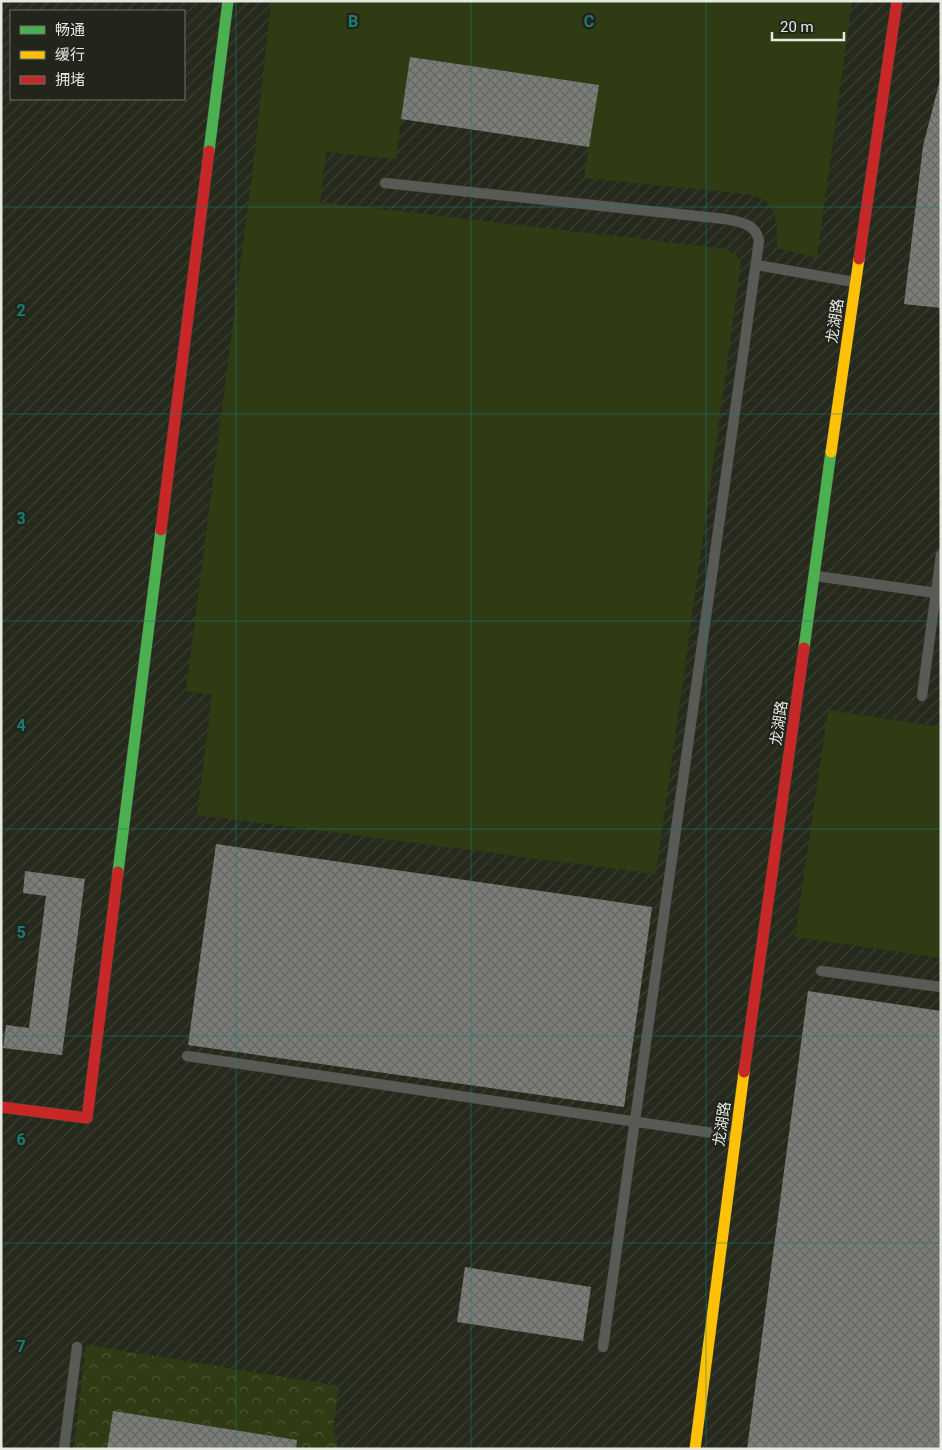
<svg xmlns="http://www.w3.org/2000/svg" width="942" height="1450" viewBox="0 0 942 1450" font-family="Roboto,'Noto Sans SC',sans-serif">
<defs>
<pattern id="industrial-furrows" width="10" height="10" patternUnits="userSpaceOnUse" patternTransform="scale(1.25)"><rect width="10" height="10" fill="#252a1c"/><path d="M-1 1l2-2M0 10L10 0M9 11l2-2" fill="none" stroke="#3a3f32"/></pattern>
<pattern id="forest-crowns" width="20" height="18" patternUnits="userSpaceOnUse" patternTransform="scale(1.25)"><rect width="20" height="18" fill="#2f3b12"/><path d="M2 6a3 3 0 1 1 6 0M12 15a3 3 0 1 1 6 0" fill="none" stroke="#4d5734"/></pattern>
<pattern id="building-cross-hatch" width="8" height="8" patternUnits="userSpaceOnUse" patternTransform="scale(1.25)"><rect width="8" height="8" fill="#7b7d78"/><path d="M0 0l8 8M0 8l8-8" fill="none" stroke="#656763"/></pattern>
</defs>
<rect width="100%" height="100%" fill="#21231e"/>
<path fill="url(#industrial-furrows)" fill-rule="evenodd" d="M 1,1 L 941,1 L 941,1449 L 1,1449 ZM 11,11 L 184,11 L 184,99 L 11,99 Z"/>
<g fill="#2f3b12">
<path d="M 271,1 L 852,1 L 817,258 L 777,248 C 777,232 779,209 763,199 C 758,197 752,196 747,194 L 584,178 L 598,85 L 410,57 L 396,159 L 326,152 L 320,202 L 727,249 L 736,255 L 741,264 L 656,874 L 197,815 L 212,695 L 186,691 L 256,142 Z"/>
<polygon points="828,710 941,727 941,958 795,937"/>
</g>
<polygon fill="url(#forest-crowns)" points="86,1345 339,1386 333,1428 339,1449 296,1449 113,1411 107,1449 74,1449"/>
<g fill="url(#building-cross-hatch)">
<polygon points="410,57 599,85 589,147 401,119"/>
<polygon points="940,80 941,80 941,308 904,304 923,146"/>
<polygon points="216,844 652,907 624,1107 188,1045"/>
<polygon points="25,871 85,879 62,1055 3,1048 6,1025 29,1028 46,896 23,893"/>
<polygon points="808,991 941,1011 941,1449 747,1449"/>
<polygon points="465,1267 591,1287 583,1341 457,1322"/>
<polygon points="113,1411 297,1440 296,1449 107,1449"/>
</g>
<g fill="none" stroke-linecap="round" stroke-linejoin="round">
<defs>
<g id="lane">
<path d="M 385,183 L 725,219 C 741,222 756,224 759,241 L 603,1347"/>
<polyline points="757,265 854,282"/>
<polyline points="816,576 936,593"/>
<polyline points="922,696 941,555"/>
<polyline points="821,971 941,987"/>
<polyline points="187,1056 733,1136"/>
<polyline points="64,1449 77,1347"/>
</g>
<g id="fast">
<polyline points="209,151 228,1"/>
<polyline points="804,648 831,452"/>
<polyline points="118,872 161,530"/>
</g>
<g id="slow">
<polyline points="831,452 859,259"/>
<polyline points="695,1449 744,1072"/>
</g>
<g id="jam">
<polyline points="859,259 897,1"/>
<polyline points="161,530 209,151"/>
<polyline points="744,1072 804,648"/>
<polyline points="1,1107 87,1118 118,872"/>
</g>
</defs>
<use href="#lane" stroke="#3e403c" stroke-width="11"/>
<use href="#fast" stroke="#3e403c" stroke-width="12"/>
<use href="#slow" stroke="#3e403c" stroke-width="12"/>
<use href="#jam" stroke="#3e403c" stroke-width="12"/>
<use href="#lane" stroke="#585a55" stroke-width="10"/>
<use href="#fast" stroke="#4caf50" stroke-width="11"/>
<use href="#slow" stroke="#ffc107" stroke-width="11"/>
<use href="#jam" stroke="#c62828" stroke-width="11"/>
</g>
<path fill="none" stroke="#1a7c74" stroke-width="1" stroke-opacity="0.55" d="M 236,1 L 236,1449M 471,1 L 471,1449M 706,1 L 706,1449M 1,207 L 941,207M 1,414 L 941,414M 1,621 L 941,621M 1,829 L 941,829M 1,1036 L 941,1036M 1,1243 L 941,1243"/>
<g text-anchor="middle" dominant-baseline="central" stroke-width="5" stroke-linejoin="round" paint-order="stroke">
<g font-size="15" fill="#e6e8e2" stroke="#22251c">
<text transform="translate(835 321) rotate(-82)">龙湖路</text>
<text transform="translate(779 723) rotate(-82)">龙湖路</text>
<text transform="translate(722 1124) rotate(-82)">龙湖路</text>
</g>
</g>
<g font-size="16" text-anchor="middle" font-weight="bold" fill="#1a7c74" stroke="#22251c" stroke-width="5" stroke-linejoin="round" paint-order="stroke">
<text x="353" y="27">B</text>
<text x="589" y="27">C</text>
<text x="21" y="316">2</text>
<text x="21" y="524">3</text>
<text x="21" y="731">4</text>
<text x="21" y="938">5</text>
<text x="21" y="1145">6</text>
<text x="21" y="1352">7</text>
</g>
<rect width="942" height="1450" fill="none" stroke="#e6e8e2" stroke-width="5"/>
<rect x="10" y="10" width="175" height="90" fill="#22251c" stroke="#70736b"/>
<rect x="20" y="26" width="25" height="8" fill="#4caf50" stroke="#70736b"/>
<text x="55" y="35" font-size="15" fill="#e6e8e2">畅通</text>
<rect x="20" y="51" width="25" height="8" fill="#ffc107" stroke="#70736b"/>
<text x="55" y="60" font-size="15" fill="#e6e8e2">缓行</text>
<rect x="20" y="76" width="25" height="8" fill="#c62828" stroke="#70736b"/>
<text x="55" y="85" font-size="15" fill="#e6e8e2">拥堵</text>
<path d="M772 32v8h72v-8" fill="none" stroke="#e6e8e2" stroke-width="2.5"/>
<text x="780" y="32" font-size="15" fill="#e6e8e2" stroke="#22251c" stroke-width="4" paint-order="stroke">20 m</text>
</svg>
